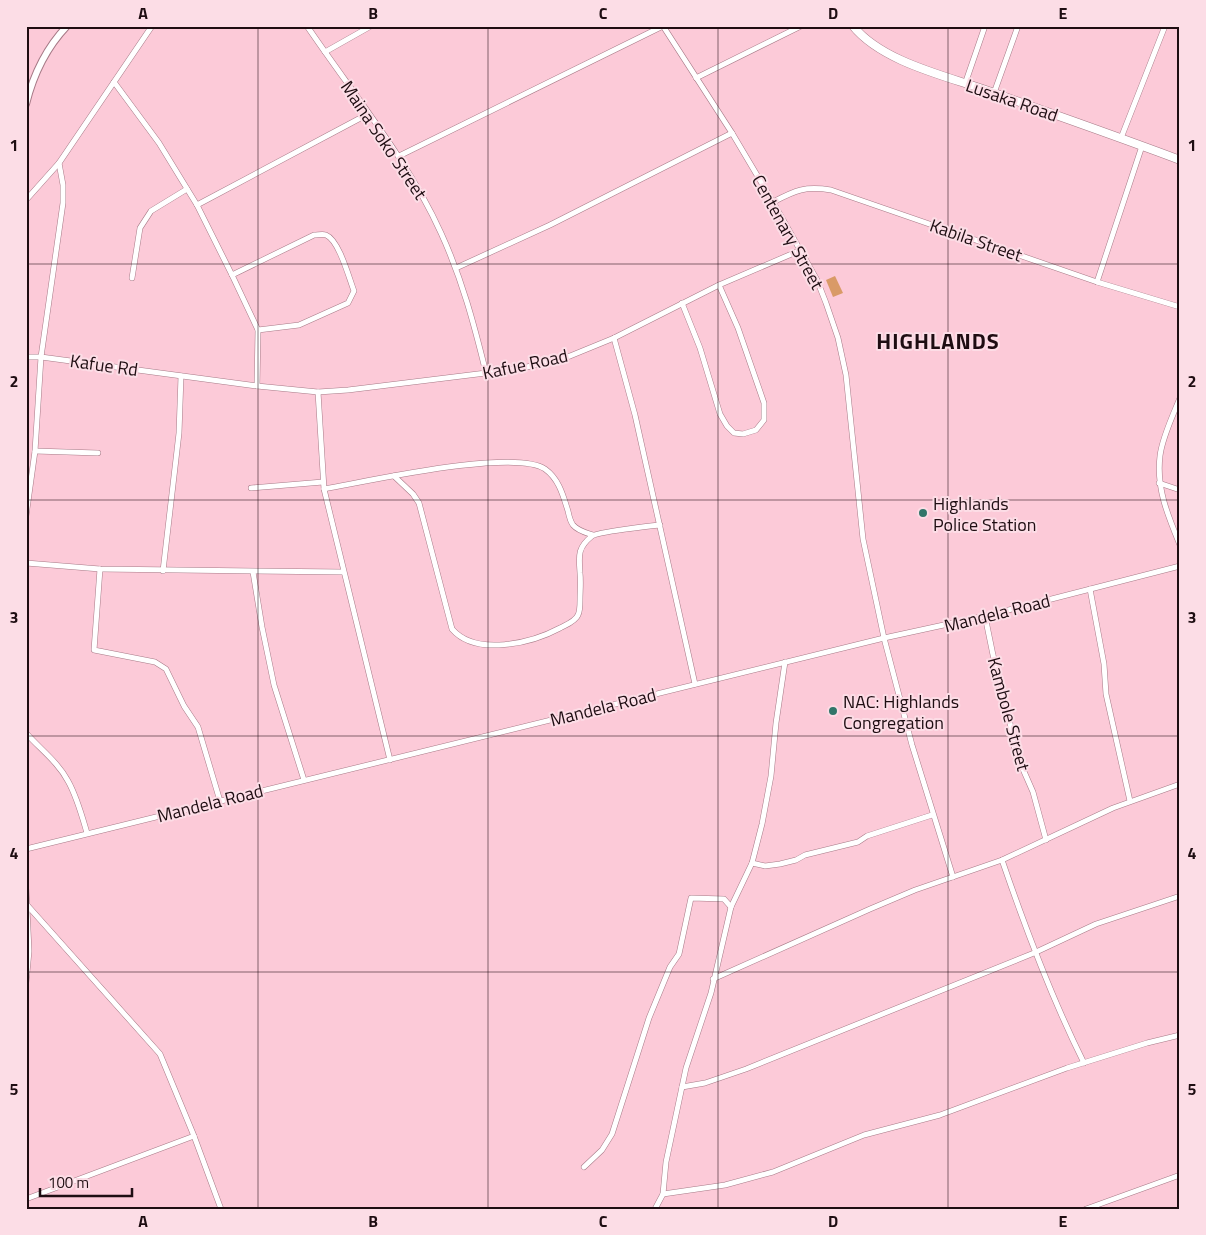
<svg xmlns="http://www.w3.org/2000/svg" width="1206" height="1235" viewBox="0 0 1206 1235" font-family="'Titillium Web',sans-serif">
<rect width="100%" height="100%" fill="#fccad8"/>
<polygon fill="#d99a67" points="835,276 843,293 833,297 826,280"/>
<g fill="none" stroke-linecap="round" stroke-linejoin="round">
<defs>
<g id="minor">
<path d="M 307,26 C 353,94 407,158 441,233 C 462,279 474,324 486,373"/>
<polyline points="663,26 732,133 773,202 817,280 826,303 838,338 846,375 863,539 884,638 912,745 953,877"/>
<polyline points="325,52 371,26"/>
<polyline points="696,78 801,26"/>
<polyline points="114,82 159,143 197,205 232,275 258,330 257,386"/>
<polyline points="965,84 985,26"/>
<polyline points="994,93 1018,26"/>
<polyline points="1121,138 1165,26"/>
<polyline points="399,156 663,26"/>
<polyline points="26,200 59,163 152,26"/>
<path d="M 773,202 C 796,190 805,186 831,190 L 1097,282 L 1180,307"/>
<polyline points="197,205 368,114"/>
<polyline points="456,268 550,225 732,133"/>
<path d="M 232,275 L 314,235 C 318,235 323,234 326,235 C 339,240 349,278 354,291 L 348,303 L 299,325 L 258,330"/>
<polyline points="132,278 140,228 151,211 187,189"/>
<polyline points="1097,282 1142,146"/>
<polyline points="682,303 700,348 720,414 727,426 734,433 743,434 756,430 764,420 764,403 738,328 719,285"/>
<polyline points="614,338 635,415 695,684"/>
<polyline points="26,357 41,357 257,386 318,392 348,390 486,373 523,368 570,356 614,338 719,285 801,250"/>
<polyline points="318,392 324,489 390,760"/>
<path d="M 1180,398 C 1173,415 1162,438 1160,456 C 1156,488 1168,516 1180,545"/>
<polyline points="35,451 98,453"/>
<path d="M 394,476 L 413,494 L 419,503 L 452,629 C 476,657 532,643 560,628 C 565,625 575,622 578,615 C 580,611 580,604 580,600 C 580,591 581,582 580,573 C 579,556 577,548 592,536 C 598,532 649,526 660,525"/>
<polyline points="1159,483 1180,490"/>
<polyline points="251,488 323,482"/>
<path d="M 324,489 C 365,482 513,448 545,469 C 559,479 563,495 568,511 C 569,516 570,521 573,525 C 578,531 587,533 593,535"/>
<polyline points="26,516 35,451 41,357 63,203 63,185 59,163"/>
<polyline points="26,563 100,569 343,572"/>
<polyline points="100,569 94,650 155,662 166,669 184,706 198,727 220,801"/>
<polyline points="163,571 179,433 181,376"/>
<polyline points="253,572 262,627 274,685 304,780"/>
<polyline points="1090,589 1104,664 1106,694 1130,801"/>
<polyline points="985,616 993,655 1008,712 1015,751 1033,792 1046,840"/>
<path d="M 26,733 C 40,749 58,762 68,781 C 77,797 82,816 87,833"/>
<polyline points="26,849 884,638 985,616 1180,566"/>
<path d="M 1002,860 C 1026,930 1051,997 1084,1063"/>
<polyline points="752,863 765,866 780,864 796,860 805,855 858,842 867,836 932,815"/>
<polyline points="26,888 29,951 26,983"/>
<polyline points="27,905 160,1054 194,1136 221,1209"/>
<polyline points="713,979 870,909 915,890 1002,860 1113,808 1180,784"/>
<polyline points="682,1087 705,1083 746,1069 1034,953 1096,924 1180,896"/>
<polyline points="584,1167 602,1150 612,1134 649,1018 670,967 679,954 691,898 724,899 731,907"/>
<polyline points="663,1194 725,1185 773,1172 864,1135 940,1115 1067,1068 1147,1043 1180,1035"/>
<polyline points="26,1199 194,1136"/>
<polyline points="655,1209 663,1194 666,1162 686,1068 711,993 731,907 752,863 762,824 771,776 776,723 785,662"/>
<polyline points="1086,1209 1180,1175"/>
</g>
<path id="tertiary" d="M 26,104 C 33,76 47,47 67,26"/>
<path id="trunk" d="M 853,26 C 884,64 952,77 997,94 C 1058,116 1119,137 1180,160"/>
</defs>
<use href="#minor" stroke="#a77a87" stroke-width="6"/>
<use href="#tertiary" stroke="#a77a87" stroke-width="8"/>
<use href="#trunk" stroke="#a77a87" stroke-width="9"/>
<use href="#minor" stroke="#fff" stroke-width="5"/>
<use href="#tertiary" stroke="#fff" stroke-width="6"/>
<use href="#trunk" stroke="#fff" stroke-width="8"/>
</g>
<path fill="none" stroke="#1e0d12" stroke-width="1" stroke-opacity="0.55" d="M 258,26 L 258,1209M 488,26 L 488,1209M 718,26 L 718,1209M 948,26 L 948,1209M 26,264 L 1180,264M 26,500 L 1180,500M 26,736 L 1180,736M 26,972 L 1180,972"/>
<g fill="#317569" stroke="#fcdde6" stroke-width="2">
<circle cx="923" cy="513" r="5"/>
<circle cx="833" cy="711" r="5"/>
</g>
<g text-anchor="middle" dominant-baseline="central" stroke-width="4" stroke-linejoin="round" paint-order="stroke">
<g font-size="18" fill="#1e0d12" stroke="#fcdde6">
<text transform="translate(1012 100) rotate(19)">Lusaka Road</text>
<text transform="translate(384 140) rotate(56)">Maina Soko Street</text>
<text transform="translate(788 232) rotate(61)">Centenary Street</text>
<text transform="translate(976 240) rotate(19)">Kabila Street</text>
<text transform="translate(525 364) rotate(-12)">Kafue Road</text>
<text transform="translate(104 365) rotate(8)">Kafue Rd</text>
<text transform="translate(997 613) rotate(-14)">Mandela Road</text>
<text transform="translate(603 707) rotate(-14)">Mandela Road</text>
<text transform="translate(1009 714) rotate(75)">Kambole Street</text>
<text transform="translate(210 803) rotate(-14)">Mandela Road</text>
</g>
<g font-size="18" fill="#1e0d12" stroke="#fcdde6" text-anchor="start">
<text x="933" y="503">Highlands<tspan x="933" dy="21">Police Station</tspan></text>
<text x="843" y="701">NAC: Highlands<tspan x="843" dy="21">Congregation</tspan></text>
</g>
<g font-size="22" font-weight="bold" letter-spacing="1" fill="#1e0d12" stroke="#fcdde6">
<text x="938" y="341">HIGHLANDS</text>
</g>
</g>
<rect width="1206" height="1235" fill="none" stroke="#fcdde6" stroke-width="55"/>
<path d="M40 1188v8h92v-8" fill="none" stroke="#1e0d12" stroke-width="2.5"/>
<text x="48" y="1188" font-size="15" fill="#1e0d12" stroke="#fcdde6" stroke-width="4" paint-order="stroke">100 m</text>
<rect x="28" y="28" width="1150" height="1180" fill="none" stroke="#1e0d12" stroke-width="2"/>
<g font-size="16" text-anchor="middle" font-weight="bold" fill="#1e0d12">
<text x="143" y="19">A</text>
<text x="373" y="19">B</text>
<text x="603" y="19">C</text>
<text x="833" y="19">D</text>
<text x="1063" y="19">E</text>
<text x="14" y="151">1</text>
<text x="1192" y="151">1</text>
<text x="14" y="387">2</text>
<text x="1192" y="387">2</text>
<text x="14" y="623">3</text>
<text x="1192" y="623">3</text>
<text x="14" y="859">4</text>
<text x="1192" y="859">4</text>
<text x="14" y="1095">5</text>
<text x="1192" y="1095">5</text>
<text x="143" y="1227">A</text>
<text x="373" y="1227">B</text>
<text x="603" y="1227">C</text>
<text x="833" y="1227">D</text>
<text x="1063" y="1227">E</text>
</g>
</svg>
